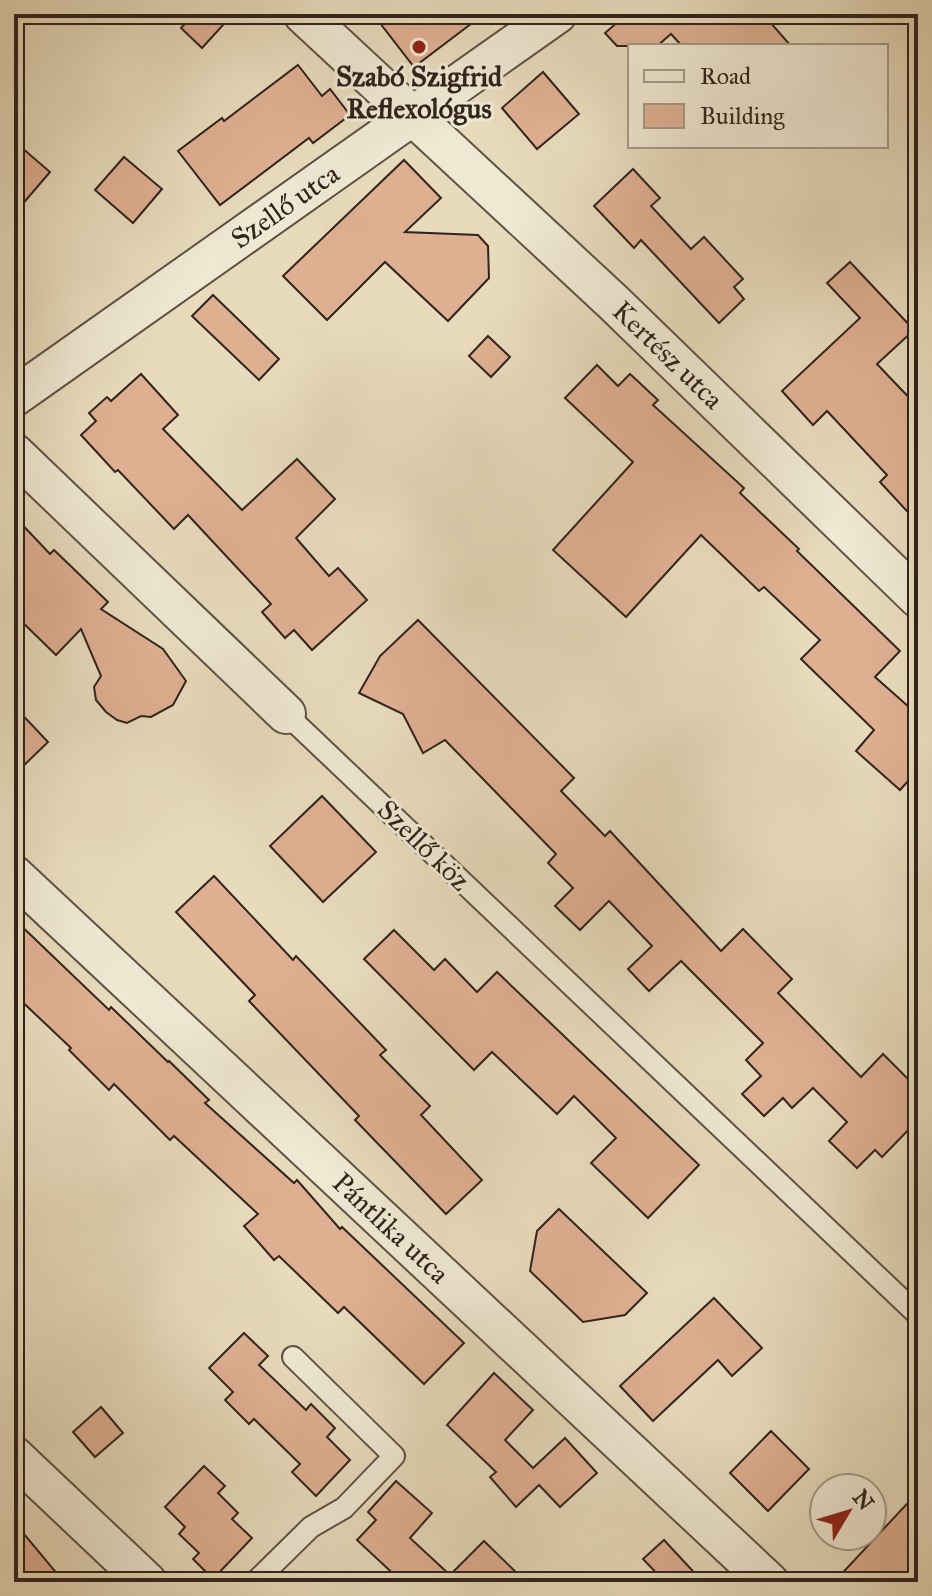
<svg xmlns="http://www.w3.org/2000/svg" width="932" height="1596" viewBox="0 0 932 1596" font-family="'IM FELL Great Primer',serif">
<rect width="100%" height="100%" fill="#e7dbbc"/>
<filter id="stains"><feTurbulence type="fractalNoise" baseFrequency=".0025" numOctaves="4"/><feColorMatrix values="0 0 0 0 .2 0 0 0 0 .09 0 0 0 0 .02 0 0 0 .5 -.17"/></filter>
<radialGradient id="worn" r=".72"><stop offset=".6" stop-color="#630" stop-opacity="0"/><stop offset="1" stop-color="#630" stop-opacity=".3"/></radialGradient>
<g fill="#dfaf92" stroke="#30241d" stroke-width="2">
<polygon points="194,14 233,14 202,48 181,28"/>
<polygon points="373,14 484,14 414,67"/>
<polygon points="627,14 763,14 791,46 682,46 671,34 657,46 617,46 605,33"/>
<polygon points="298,65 322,96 330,89 350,115 313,143 309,138 220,205 178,151 222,118 224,121"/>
<polygon points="543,72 579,114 537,149 502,108"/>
<polygon points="14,141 50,172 14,214"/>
<polygon points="124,157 162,189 133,223 95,190"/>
<polygon points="404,160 441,198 405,232 478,235 488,246 489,278 448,321 385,262 327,320 283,276"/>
<polygon points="633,169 660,198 651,206 691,249 704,237 743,279 734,287 744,299 719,323 641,240 634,248 594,206"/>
<polygon points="850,262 914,330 877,364 918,407 918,523 880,482 887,475 827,411 813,425 782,391 860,318 827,283"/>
<polygon points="213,295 279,359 259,380 192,316"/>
<polygon points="488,336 510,357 491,377 469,356"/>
<polygon points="597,365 618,386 630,374 658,400 653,405 744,488 740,493 799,549 797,551 900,651 875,677 918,715 918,770 900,790 856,751 874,730 801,659 820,640 764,587 759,591 701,535 626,617 553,550 633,462 565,398"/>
<polygon points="141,374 178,415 163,429 242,510 297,459 335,499 296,538 329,576 338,568 367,600 312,650 294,630 285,638 262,612 271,604 188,515 174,529 118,470 115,472 81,435 96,421 89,413 107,397 111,401"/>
<polygon points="14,516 50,554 54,550 108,602 101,609 163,649 186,681 173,705 151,717 141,716 127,723 117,720 106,712 96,700 94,687 101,676 81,629 56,655 14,614"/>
<polygon points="418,620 574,778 561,791 605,836 610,831 721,951 743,929 792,979 778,993 861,1077 883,1054 918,1089 918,1120 882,1157 875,1150 857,1168 829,1141 847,1122 813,1088 792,1108 783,1098 764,1116 742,1094 761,1076 746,1060 763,1043 681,961 649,991 628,969 652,946 609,901 580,930 555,906 573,888 548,863 556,854 445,740 423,753 403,714 359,693 380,656"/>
<polygon points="14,706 48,742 14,775"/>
<polygon points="322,796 376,852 323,902 270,846"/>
<polygon points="214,876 293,960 296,956 386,1050 380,1055 430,1106 421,1115 482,1180 446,1214 355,1120 359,1116 249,1001 255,995 176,912"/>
<polygon points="14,919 109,1010 111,1007 168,1062 169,1061 209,1100 205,1103 294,1183 297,1180 340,1229 342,1227 464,1343 424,1384 344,1307 338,1313 279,1256 274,1260 244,1226 258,1214 174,1136 170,1140 114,1084 109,1090 69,1050 71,1048 14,994"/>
<polygon points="394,930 434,970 445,959 477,992 497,972 699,1165 648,1218 591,1163 616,1138 574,1096 557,1114 492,1052 474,1070 364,959"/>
<polygon points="559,1209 647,1293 625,1315 583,1322 530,1271 537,1231"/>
<polygon points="714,1298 762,1348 732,1376 718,1360 653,1421 620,1386"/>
<polygon points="244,1333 268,1356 259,1365 306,1410 311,1404 335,1428 327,1437 350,1460 316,1496 292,1472 300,1464 254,1419 249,1424 225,1400 233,1392 209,1368"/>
<polygon points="494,1373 533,1410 505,1440 533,1468 565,1438 597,1473 560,1507 539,1485 516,1507 490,1477 496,1472 447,1425"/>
<polygon points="101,1407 123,1433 95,1457 73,1432"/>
<polygon points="771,1431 809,1469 768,1511 730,1473"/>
<polygon points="204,1466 225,1486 218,1493 238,1513 232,1519 252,1538 213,1579 193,1559 199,1553 179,1534 185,1527 165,1507"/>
<polygon points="396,1481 432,1513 410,1538 450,1575 484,1541 526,1582 402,1582 357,1540 376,1520 368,1512"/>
<polygon points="918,1492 918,1582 834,1582"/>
<polygon points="14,1522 64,1582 14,1582"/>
<polygon points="664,1540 703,1582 665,1582 643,1559"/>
</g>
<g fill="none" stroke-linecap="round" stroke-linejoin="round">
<defs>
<g id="service">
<polyline points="286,714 918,1315"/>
<polyline points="255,1582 311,1527 344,1508 394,1456 293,1357"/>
</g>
<g id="minor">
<polyline points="303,14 613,302 918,598"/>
<polyline points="14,397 557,14"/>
<polyline points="14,453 286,714"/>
<polyline points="14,875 769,1582"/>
<polyline points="14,1456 147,1582"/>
</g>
</defs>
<use href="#service" stroke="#5e5245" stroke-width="24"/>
<use href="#minor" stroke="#5e5245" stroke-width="42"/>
<use href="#service" stroke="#efe8d3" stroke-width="20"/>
<use href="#minor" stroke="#efe8d3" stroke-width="38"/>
</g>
<circle fill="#8f2418" stroke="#efe8d3" stroke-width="3" cx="419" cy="47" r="8"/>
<g text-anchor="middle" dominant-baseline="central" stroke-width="6" stroke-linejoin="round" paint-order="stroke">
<g font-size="28" font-weight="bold" fill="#30241d" stroke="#efe8d3">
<text x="419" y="76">Szabó Szigfrid<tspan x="419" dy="32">Reflexológus</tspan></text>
</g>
<g font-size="28" fill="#30241d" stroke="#efe8d3">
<text transform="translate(285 206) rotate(-35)">Szellő utca</text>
<text transform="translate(668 355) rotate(44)">Kertész utca</text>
<text transform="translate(424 845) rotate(44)">Szellő köz</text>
<text transform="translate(391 1228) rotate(43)">Pántlika utca</text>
</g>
</g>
<rect width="932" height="1596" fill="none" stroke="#e7dbbc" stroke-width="48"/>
<rect x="16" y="16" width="900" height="1564" fill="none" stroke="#30241d" stroke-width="4"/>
<rect x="24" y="24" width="884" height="1548" fill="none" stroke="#30241d" stroke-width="2"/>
<rect x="628" y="44" width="260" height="104" fill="#efe8d3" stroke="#a39a8a" stroke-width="2"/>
<rect x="644" y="70" width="40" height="12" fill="#efe8d3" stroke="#a39a8a" stroke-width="2"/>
<text x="700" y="84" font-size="24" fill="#30241d">Road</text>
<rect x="644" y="104" width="40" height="24" fill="#dfaf92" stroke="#a39a8a" stroke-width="2"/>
<text x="700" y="124" font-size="24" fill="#30241d">Building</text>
<g transform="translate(848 1512) rotate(52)"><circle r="38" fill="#efe8d3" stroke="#a39a8a" stroke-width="2"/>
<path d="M0-6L14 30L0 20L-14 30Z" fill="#8f2418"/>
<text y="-12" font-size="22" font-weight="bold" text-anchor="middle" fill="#30241d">N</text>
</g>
<rect width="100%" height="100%" filter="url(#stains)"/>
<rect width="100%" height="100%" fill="url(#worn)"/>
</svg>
